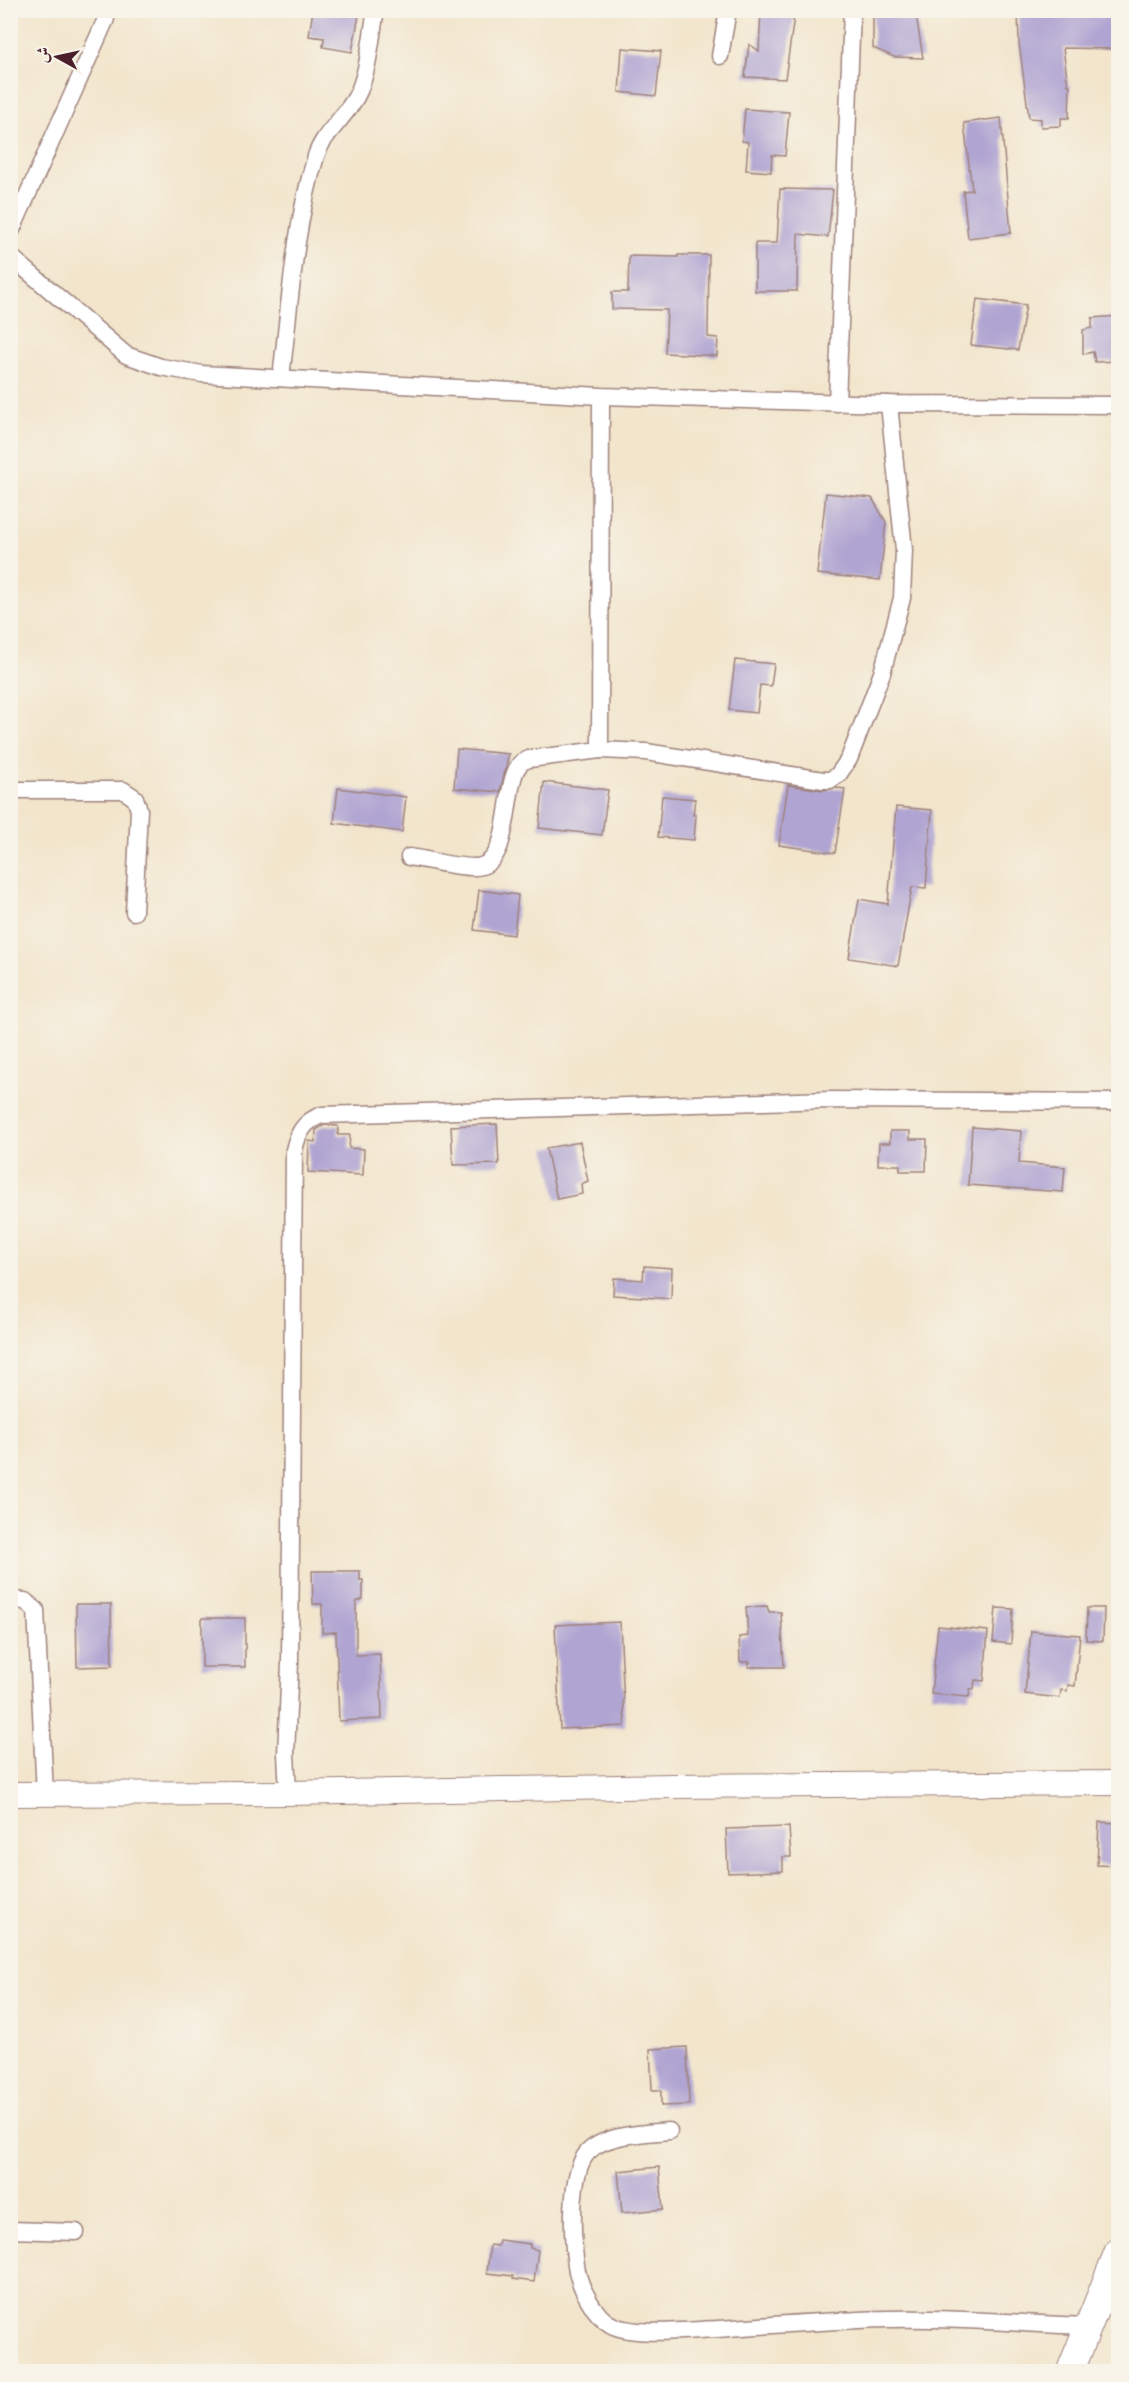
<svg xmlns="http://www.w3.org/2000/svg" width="1129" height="2382" viewBox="0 0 1129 2382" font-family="'IM FELL Double Pica',Amiri,serif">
<rect width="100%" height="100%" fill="#f7f3e8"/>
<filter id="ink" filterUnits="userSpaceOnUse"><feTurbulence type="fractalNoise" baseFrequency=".0167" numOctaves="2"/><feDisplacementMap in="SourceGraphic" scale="12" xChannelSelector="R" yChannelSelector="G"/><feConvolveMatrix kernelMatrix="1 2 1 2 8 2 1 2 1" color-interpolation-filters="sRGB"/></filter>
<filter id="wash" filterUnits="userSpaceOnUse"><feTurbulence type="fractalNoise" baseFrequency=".008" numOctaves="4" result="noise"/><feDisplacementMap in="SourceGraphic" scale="24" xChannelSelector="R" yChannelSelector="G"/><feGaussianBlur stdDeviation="1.35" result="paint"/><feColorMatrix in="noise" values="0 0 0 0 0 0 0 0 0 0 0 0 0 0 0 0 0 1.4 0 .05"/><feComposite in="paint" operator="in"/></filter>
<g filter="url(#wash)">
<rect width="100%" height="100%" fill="#f2e5cc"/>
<g id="blocks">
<g fill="#b0a4d2">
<polygon points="313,10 360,10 352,52 323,47 324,38 309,36"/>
<polygon points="761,10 795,10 785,79 745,77 749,44 759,51"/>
<polygon points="1018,10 1119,10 1117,49 1063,48 1068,85 1070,85 1069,118 1061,118 1061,126 1041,127 1041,119 1029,118 1019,43"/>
<polygon points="873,12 916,15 923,58 894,57 873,48"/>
<polygon points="622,48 661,51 656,96 619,92"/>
<polygon points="745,109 789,112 785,156 772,155 771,172 746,170 748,142 742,141"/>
<polygon points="1001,118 1011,233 968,238 963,191 972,190 964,123"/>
<polygon points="780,189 833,190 828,237 798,234 797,291 755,291 755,243 777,243"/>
<polygon points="678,255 709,255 708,337 718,338 717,356 665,353 667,310 612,309 612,292 628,292 629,256 678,257"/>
<polygon points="977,299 1026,305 1018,350 971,345"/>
<polygon points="1119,316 1119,361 1095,362 1093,352 1083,354 1083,330 1092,328 1092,318"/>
<polygon points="826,493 872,498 886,522 880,580 817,574"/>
<polygon points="735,660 774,664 771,686 760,685 757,713 729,710"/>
<polygon points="457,749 509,754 500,792 454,788"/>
<polygon points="544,782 608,790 602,835 539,828"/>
<polygon points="788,785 823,790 837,788 845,789 835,853 779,845"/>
<polygon points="338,788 406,797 402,832 334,823"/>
<polygon points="662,796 695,799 693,815 696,815 694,840 658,837"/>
<polygon points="896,807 932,810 926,888 912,887 898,966 849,958 859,899 888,904"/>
<polygon points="479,890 518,895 514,935 474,930"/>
<polygon points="497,1124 499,1164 453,1165 451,1126"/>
<polygon points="324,1125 338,1126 338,1135 350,1135 349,1148 364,1149 363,1175 308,1172 309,1141 315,1142 316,1130"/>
<polygon points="972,1127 1021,1131 1019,1163 1065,1167 1063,1192 968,1185"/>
<polygon points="890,1131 910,1131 910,1139 927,1139 926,1171 900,1171 900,1165 878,1165 879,1143 890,1143"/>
<polygon points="580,1142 588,1181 581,1184 582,1194 557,1199 546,1148"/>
<polygon points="644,1266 672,1268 671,1299 613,1295 614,1278 643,1280"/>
<polygon points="312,1571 360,1571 360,1580 363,1580 363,1599 356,1602 356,1655 380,1654 382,1719 339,1721 336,1632 322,1633 322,1604 313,1604"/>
<polygon points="76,1604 111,1604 112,1666 77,1667"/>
<polygon points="767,1606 769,1612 781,1612 784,1667 748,1667 750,1662 740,1662 739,1637 748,1636 746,1607"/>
<polygon points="996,1608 1013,1609 1011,1644 993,1642"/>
<polygon points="1087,1608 1104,1608 1103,1641 1086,1640"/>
<rect x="202" y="1618" width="43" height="49"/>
<polygon points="620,1622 625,1726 560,1729 555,1625"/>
<polygon points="938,1626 988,1631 984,1681 975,1680 974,1689 970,1689 969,1697 931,1694"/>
<polygon points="1031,1631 1080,1635 1075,1686 1068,1685 1067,1691 1061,1690 1060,1698 1025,1694"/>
<polygon points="1099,1822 1119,1823 1119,1866 1097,1865"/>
<polygon points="789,1827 791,1857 783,1857 783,1871 728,1873 726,1829"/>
<polygon points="687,2047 689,2105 661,2106 661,2090 652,2090 650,2049"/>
<polygon points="659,2167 663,2209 622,2213 618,2171"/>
<polygon points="499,2240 530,2244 530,2248 538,2250 534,2282 513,2279 513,2276 487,2273 490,2245 498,2246"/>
</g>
</g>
</g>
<g filter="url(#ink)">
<use href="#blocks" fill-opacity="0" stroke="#9e827c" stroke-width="1.5"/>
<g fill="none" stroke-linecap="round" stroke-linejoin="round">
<defs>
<g id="street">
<polyline points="720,56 728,10"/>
<polyline points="10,234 106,19"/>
<polyline points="10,256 126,355 161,367 202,374 601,396 889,404 1118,405"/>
<path d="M 281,378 C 290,304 294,228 316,156 C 324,131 349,115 359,91 C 369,67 371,37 376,10"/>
<polyline points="601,396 600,750 646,752 823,780 830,780 838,775 849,759 882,673 902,598 904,550 889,404"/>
<polyline points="837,403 852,10"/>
<polyline points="10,790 123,790 135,798 139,810 134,912"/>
<path d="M 409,857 C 430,860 453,867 474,867 C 515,868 501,782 521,763 C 523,761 527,760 529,759 L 600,750"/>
<polyline points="10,1600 25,1601 36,1610 45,1794"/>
<path d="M 288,1793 L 286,1754 L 290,1663 L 294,1150 C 298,1133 304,1121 322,1115 L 831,1100 L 1118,1102"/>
<path d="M 669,2131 C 646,2133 605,2134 588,2152 C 568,2173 572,2244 577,2271 C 580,2287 595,2316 610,2324 C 632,2337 691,2330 717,2329 C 775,2325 832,2320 889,2319 C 954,2317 1024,2324 1089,2326"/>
<polyline points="10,2230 76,2232"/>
</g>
<polyline id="secondary" points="10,1794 288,1793 673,1786 1118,1783"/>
<polyline id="primary" points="1070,2372 1118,2252"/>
</defs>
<use href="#street" stroke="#9e827c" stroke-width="19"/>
<use href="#secondary" stroke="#9e827c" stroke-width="26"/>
<use href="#primary" stroke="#9e827c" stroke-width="29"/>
<use href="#street" stroke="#fff" stroke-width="16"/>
<use href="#secondary" stroke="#fff" stroke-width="24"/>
<use href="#primary" stroke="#fff" stroke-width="27"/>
</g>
</g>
<rect width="1129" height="2382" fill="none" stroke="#f7f3e8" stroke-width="36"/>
<g transform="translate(57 57) rotate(278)" stroke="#f7f3e8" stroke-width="4.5" paint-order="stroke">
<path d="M0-4.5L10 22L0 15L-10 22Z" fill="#4a1f2b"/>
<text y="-9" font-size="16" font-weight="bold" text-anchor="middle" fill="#4a1f2b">ش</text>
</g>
</svg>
